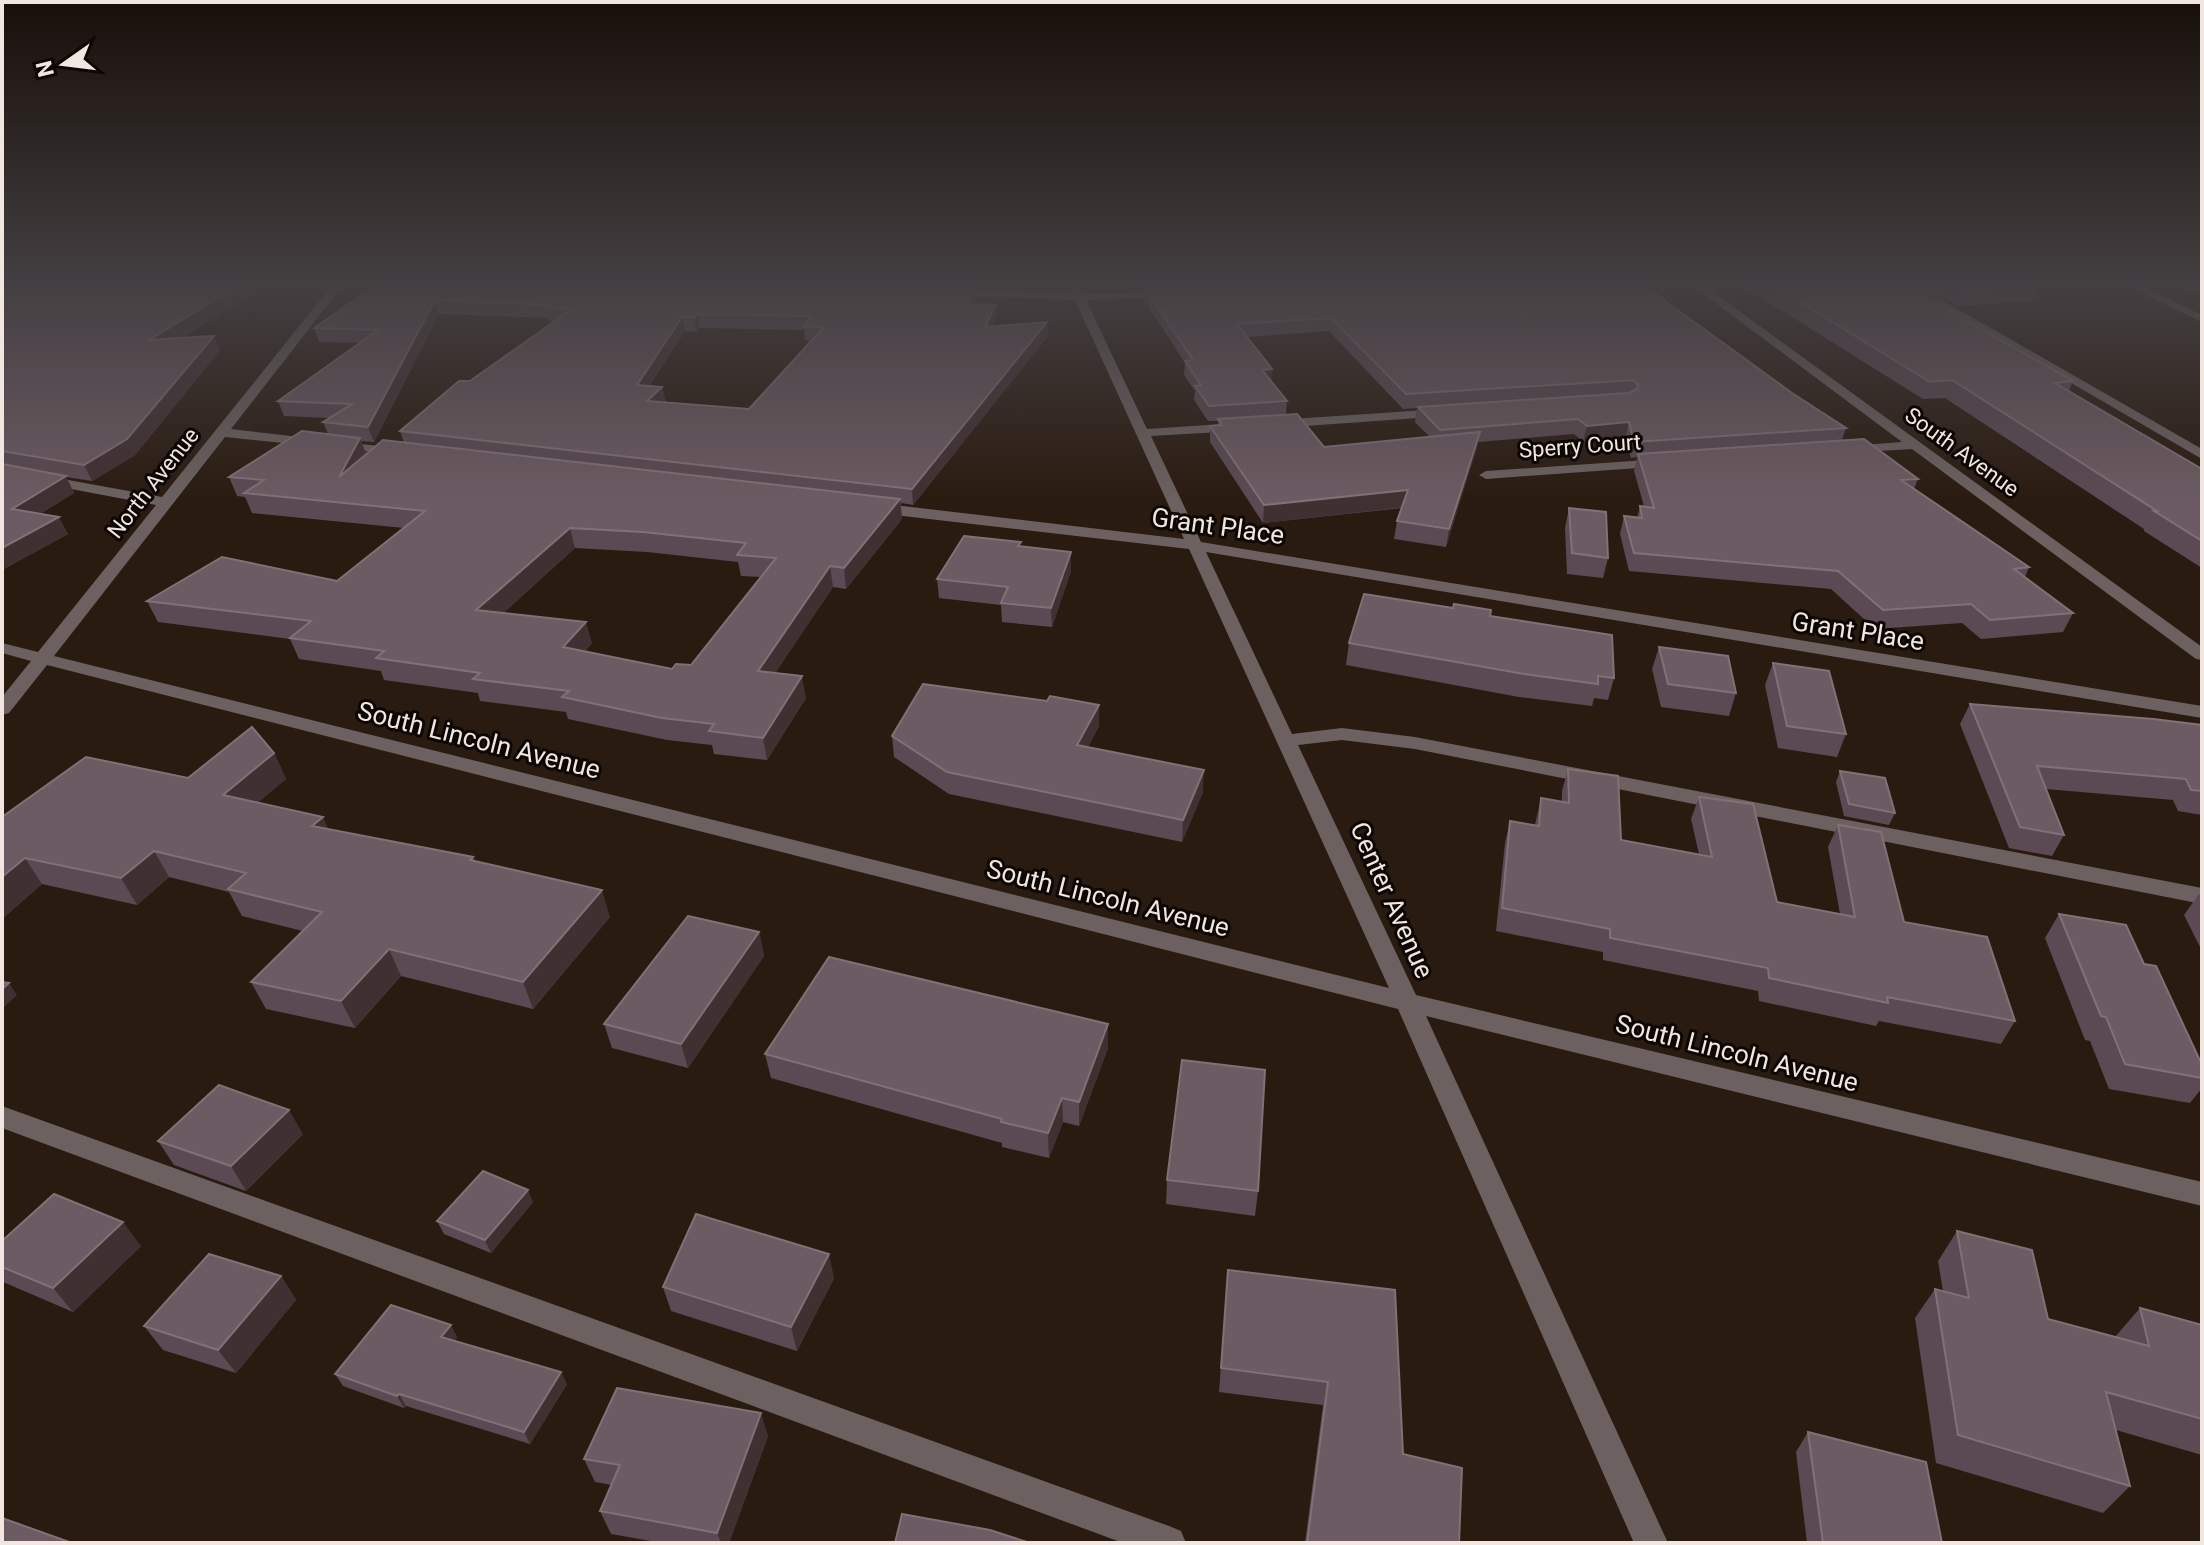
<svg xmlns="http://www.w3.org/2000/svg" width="2204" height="1545" viewBox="0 0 2204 1545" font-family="Roboto,sans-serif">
<rect width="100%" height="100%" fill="#2a1b10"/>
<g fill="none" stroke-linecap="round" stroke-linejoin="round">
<g fill="#6c6160" fill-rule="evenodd">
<polygon points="333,284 344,284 231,429 396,448 401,449 401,455 225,437 54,656 1389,988 1189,549 877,513 869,508 877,503 1184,539 1075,300 952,295 946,292 952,289 1072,293 1068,284 1079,284 1083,294 1176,292 1178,294 1172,297 1086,300 1147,429 1237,423 1244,427 1237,431 1151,436 1201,542 2202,706 2202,718 1206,552 1292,734 1342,728 1415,737 2202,888 2202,904 1415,749 1342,740 1298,745 1416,995 2202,1182 2202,1206 1426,1016 1668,1543 1634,1543 1398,1009 47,665 9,713 2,715 2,697 31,661 2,653 2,643 38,652 156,505 2,476 2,468 162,497"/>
<polygon points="1690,284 1702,284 2202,647 2202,660 2196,659 1912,449 1844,453 1842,450 1849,446 1902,442"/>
<polygon points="1901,284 1914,284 2202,449 2202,459"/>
<polygon points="2123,284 2137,284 2202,315 2202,322"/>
<polygon points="1441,409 1446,410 1446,416 1277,428 1270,424 1277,420"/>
<polygon points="1661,459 1666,460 1666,466 1486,479 1479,475 1486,471"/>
<polygon points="2,1106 1169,1526 1181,1531 1186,1543 1123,1543 2,1128"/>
</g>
</g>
<g fill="#5b4a53" fill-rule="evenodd">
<polygon points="2,284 268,284 182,338 220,350 135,455 92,481 66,477 74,493 40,514 68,534 2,570"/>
<path d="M 378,284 L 985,284 L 984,286 L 977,286 L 978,299 L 975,304 L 996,305 L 996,319 L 993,326 L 1048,336 L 913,505 L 901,503 L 902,519 L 846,589 L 833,587 L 775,673 L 806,698 L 767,760 L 714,754 L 712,745 L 667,740 L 568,719 L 566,712 L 480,701 L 478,693 L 384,680 L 381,671 L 299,659 L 290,639 L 158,622 L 147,601 L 337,581 L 404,528 L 252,513 L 245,497 L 237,496 L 229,477 L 328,434 L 323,422 L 330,418 L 284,416 L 278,401 L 360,343 L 319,342 L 314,328 ZM 439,314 L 548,318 L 549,321 L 554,322 L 400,431 L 404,443 L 366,455 L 361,441 L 374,442 ZM 700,328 L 804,330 L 805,340 L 812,341 L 749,409 L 664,403 L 666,402 L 662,387 L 649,386 L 685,331 L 697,332 ZM 575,548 L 647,552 L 738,562 L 741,576 L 761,577 L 691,665 L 672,669 L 585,651 L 592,643 L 503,613 Z"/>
<path d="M 1134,284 L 1642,284 L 1792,393 L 1846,428 L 1842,440 L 1918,479 L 1914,489 L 2029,567 L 2025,577 L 2073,613 L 2063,632 L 1981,639 L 1962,623 L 1875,629 L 1831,589 L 1629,571 L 1620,534 L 1624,516 L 1637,518 L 1640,506 L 1644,506 L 1634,471 L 1637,457 L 1631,458 L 1625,438 L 1583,442 L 1574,434 L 1478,442 L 1446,547 L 1394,539 L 1397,521 L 1402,508 L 1263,523 L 1210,442 L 1210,426 L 1218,425 L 1218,421 L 1208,421 L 1194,400 L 1195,391 L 1184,375 L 1185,363 L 1144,300 L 1144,287 L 1136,288 ZM 1329,331 L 1403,409 L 1417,408 L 1415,422 L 1430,437 L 1324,447 L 1286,414 L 1287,401 L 1271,382 L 1247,337 Z"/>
<polygon points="1744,284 2039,285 2032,301 1959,306 1941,296 1938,305 2073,381 2069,391 2202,469 2202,568 2144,531 2144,529 1945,398 1923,399 1744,287"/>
<polygon points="2176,284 2202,284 2202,296"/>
<polygon points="1569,508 1608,558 1603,578 1567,574 1565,528"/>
<polygon points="1021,547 1071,552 1071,571 1052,627 1002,622 1001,605 939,598 937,579"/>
<polygon points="1490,616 1614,678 1608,700 1594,698 1592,706 1519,697 1346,665 1349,643"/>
<polygon points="1659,647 1736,693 1729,716 1661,707 1652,669"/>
<polygon points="1773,663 1846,734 1837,757 1778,748 1765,685"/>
<polygon points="1047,701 1099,705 1099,726 1088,747 1203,792 1182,842 949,794 894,757 892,736"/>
<polygon points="1970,704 2202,725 2202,815 2178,811 2173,800 2046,789 2064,835 2052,856 2009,848 1960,724"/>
<polygon points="274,753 286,779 257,803 328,829 473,857 475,861 610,917 533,1009 401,976 355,1028 266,1009 251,982 303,931 242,916 229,892 169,877 137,905 42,884 2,919 2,817 188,778"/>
<polygon points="1568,769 1621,840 1699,854 1691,819 1699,797 1777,902 1840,914 1828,847 1838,825 1904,922 2015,1021 2001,1044 1879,1021 1876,1026 1759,1001 1758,991 1603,960 1603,952 1496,931 1505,843 1510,821 1535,825 1541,798 1562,802 1562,791"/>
<polygon points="1840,771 1895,813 1889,825 1844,816 1836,782"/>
<polygon points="2199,894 2202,894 2202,951 2184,915"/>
<polygon points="2059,914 2144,964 2202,1065 2202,1088 2190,1103 2109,1089 2090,1041 2085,1040 2045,938"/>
<polygon points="759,932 764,956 688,1068 612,1048 604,1024"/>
<polygon points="1108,1048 1079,1126 1063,1122 1049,1158 1002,1147 1002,1143 771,1078 765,1054"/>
<polygon points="303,1134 246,1191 174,1165 158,1141"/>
<polygon points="1167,1180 1258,1191 1255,1216 1166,1204"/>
<polygon points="533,1202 491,1253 444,1234 437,1221"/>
<polygon points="1957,1231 2048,1319 2115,1337 2140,1308 2202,1325 2202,1455 2116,1430 2130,1486 2103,1513 1936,1463 1915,1318 1935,1289 1943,1291 1938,1261"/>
<polygon points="2,1241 141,1246 73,1312 3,1282 2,1281"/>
<polygon points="1228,1270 1403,1454 1459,1543 1305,1543 1323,1405 1219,1392"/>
<polygon points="281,1276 296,1300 236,1373 163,1350 144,1326"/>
<polygon points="834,1278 797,1351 671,1311 663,1287"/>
<polygon points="457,1337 454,1341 567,1384 530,1444 406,1406 404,1408 343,1386 335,1374"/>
<polygon points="1808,1432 1942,1543 1807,1543 1796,1452"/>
<polygon points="768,1436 729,1543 662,1543 611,1534 600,1511 612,1485 595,1482 584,1459"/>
</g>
<g fill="#413032">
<polygon points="241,284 268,284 155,355 149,340"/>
<polygon points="977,286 978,299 968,318 967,304"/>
<polygon points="435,300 439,314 374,442 368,427"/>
<polygon points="996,305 996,319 986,341 985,327"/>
<polygon points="698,314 700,328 697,332 694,318"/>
<polygon points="682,317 685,331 640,400 637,385"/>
<polygon points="1047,322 1048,336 913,505 912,489"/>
<polygon points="214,336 220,350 135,455 92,481 84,465"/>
<polygon points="1272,369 1271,384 1262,370"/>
<polygon points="662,387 666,402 650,416 647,401"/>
<polygon points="1629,422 1625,438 1583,442 1587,426"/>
<polygon points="1480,432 1477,448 1446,547 1449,529"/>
<polygon points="360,438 367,456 339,477"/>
<polygon points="66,476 74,493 21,526 12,509"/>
<polygon points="1408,490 1406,507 1263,523 1264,505"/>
<polygon points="900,499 902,519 846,589 844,568"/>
<polygon points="59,517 68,534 2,570 2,548"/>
<polygon points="570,528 575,548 483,632 476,610"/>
<polygon points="1071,552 1071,571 1052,627 1051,608"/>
<polygon points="830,566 833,587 762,693 758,671"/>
<polygon points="586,622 592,643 570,669 563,647"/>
<polygon points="802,676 806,698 767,760 763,738"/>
<polygon points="1099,705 1099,726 1077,767 1077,745"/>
<polygon points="274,753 286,779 236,821 223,795"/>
<polygon points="1204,770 1203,792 1182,842 1183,820"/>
<polygon points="323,817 335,843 312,826"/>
<polygon points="154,851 169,877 137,905 121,878"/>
<polygon points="25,858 42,884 2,919 2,877"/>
<polygon points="602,890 610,917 533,1009 523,982"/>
<polygon points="759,932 764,956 688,1068 681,1044"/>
<polygon points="389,949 401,976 355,1028 341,1001"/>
<polygon points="9,983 17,995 2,1009 2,989"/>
<polygon points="1108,1024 1108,1048 1079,1126 1079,1102"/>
<polygon points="1062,1098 1063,1122 1049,1158 1048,1133"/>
<polygon points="289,1110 303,1134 246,1191 231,1166"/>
<polygon points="528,1190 533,1202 491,1253 485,1240"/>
<polygon points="123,1222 141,1246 73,1312 53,1288"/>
<polygon points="829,1254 834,1278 797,1351 791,1327"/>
<polygon points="281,1276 296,1300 236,1373 218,1350"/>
<polygon points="451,1325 457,1337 448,1349 441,1337"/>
<polygon points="561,1372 567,1384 530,1444 524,1432"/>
<polygon points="399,1394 406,1406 404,1408 397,1396"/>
<polygon points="761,1413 768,1436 729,1543 721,1543 717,1533"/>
</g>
<g fill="#6c5b62" stroke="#817176" stroke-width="2" fill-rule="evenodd">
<polygon points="2,284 241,284 149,340 214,336 127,439 84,465 2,451"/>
<path d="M 378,284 L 946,284 L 977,286 L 967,304 L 996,305 L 985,327 L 1047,322 L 912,489 L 400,431 L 459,381 L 470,381 L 572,309 L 546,308 L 549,305 L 435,300 L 368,427 L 323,422 L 352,404 L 278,401 L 378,330 L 314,328 ZM 698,314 L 811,316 L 804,326 L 824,327 L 749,409 L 647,401 L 662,387 L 637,385 L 682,317 L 694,318 Z"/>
<polygon points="1210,284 1642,284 1792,393 1846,428 1634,442 1629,422 1587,426 1578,419 1440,430 1418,407 1629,393 1637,389 1638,385 1633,380 1406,394 1331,318 1237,324 1272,369 1262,370 1287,401 1209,406 1195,386 1201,385 1185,361 1193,360 1144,287"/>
<polygon points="1770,284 1929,284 1943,292 1919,294 2073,381 2055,383 2202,469 2202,541 2154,511 2157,511 1952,380 1930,382"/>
<polygon points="1954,284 2037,284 2039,285 1965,290"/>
<polygon points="1297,414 1324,447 1480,432 1449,529 1397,521 1408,490 1264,505 1210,426 1222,425 1218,419"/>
<path d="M 302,431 L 360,438 L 339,477 L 383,440 L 900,499 L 844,568 L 830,566 L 758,671 L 802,676 L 763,738 L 709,731 L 714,724 L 662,718 L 562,697 L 569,691 L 473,679 L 480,673 L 376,658 L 384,651 L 290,638 L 311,621 L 147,601 L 222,557 L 337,581 L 425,511 L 244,493 L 264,480 L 229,477 ZM 570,528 L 643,532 L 746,543 L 737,555 L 776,558 L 691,665 L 676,664 L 672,669 L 563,647 L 586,622 L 476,610 Z"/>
<polygon points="1864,439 1918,479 1901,480 2029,567 2014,569 2073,613 1990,620 1971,604 1883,610 1838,571 1634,553 1624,516 1642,518 1640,506 1654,508 1638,454"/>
<polygon points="2,464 66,476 12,509 59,517 2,548"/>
<polygon points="1569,508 1606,512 1608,558 1572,553"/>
<polygon points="964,536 1021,542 1018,546 1071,552 1051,608 1001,603 1008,587 937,579"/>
<polygon points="1364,594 1453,608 1454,604 1491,610 1490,616 1612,635 1614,678 1598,676 1598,684 1524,674 1349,643"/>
<polygon points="1659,647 1728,656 1736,693 1668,684"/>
<polygon points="1773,663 1829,671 1846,734 1787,726"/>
<polygon points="923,684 1047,701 1050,696 1099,705 1077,745 1204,770 1183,820 947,772 892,736"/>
<polygon points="1970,704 2153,719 2202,725 2202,791 2191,790 2186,779 2037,766 2064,835 2020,827"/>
<polygon points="252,727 274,753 223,795 323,817 312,826 473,857 470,860 602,890 523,982 389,949 341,1001 251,982 322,912 228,889 246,873 154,851 121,878 25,858 2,877 2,817 86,757 188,778"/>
<polygon points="1568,769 1618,776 1621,840 1712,857 1699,797 1753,804 1777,902 1855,917 1838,825 1881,832 1904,922 1987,937 2015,1021 1887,997 1888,1003 1769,978 1768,968 1610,938 1610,929 1502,908 1510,821 1539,826 1541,798 1569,803"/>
<polygon points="1840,771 1885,778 1895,813 1849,804"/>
<polygon points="2059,914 2126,925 2144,964 2156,966 2202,1065 2202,1078 2125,1064 2106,1017 2101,1016"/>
<polygon points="688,916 759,932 681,1044 604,1024"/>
<polygon points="829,957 1108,1024 1079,1102 1062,1098 1048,1133 1001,1122 1002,1119 765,1054"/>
<polygon points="2,982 9,983 2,989"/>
<polygon points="1182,1060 1265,1070 1258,1191 1167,1180"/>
<polygon points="219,1085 289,1110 231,1166 158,1141"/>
<polygon points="483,1171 528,1190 485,1240 437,1221"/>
<polygon points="54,1194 123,1222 53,1288 2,1267 2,1241"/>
<polygon points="696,1214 829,1254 791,1327 663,1287"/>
<polygon points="1957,1231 2032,1250 2048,1319 2149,1346 2140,1308 2202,1325 2202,1419 2106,1392 2130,1486 1958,1435 1935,1289 1969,1298"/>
<polygon points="209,1254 281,1276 218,1350 144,1326"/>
<polygon points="1228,1270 1395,1290 1403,1454 1462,1468 1459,1543 1307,1543 1328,1382 1221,1368"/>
<polygon points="391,1305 451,1325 441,1337 561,1372 524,1432 399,1394 397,1396 335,1374"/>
<polygon points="617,1388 761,1413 717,1533 600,1511 620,1465 584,1459"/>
<polygon points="1808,1432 1926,1462 1942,1543 1823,1543"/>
<polygon points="902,1514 990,1530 1030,1543 895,1543"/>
<polygon points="2,1518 72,1543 2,1543"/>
</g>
<linearGradient id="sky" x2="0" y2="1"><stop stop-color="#170f09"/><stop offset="0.57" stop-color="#443f42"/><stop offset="1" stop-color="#443f42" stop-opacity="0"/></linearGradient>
<rect width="2204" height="501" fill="url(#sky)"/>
<g text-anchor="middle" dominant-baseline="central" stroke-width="6" stroke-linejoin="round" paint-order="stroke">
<g font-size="22" fill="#f2e7e0" stroke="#0d0704">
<text transform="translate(1580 446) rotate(-4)">Sperry Court</text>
<text transform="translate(1962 452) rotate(36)">South Avenue</text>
<text transform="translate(153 483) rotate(-52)">North Avenue</text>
</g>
<g font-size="26" fill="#f2e7e0" stroke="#0d0704">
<text transform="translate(1218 526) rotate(8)">Grant Place</text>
<text transform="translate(1858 631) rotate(9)">Grant Place</text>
<text transform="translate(479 740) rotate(14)">South Lincoln Avenue</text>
<text transform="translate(1108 898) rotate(14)">South Lincoln Avenue</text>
<text transform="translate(1392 900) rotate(66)">Center Avenue</text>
<text transform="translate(1737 1053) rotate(14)">South Lincoln Avenue</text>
</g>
</g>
<rect width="2204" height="1545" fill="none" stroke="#f2e7e0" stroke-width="8"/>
<g transform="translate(64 64) rotate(256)" stroke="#0d0704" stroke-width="6" paint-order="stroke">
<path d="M0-6L14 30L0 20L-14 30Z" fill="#f2e7e0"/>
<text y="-12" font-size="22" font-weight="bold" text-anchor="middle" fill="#f2e7e0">N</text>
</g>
</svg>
